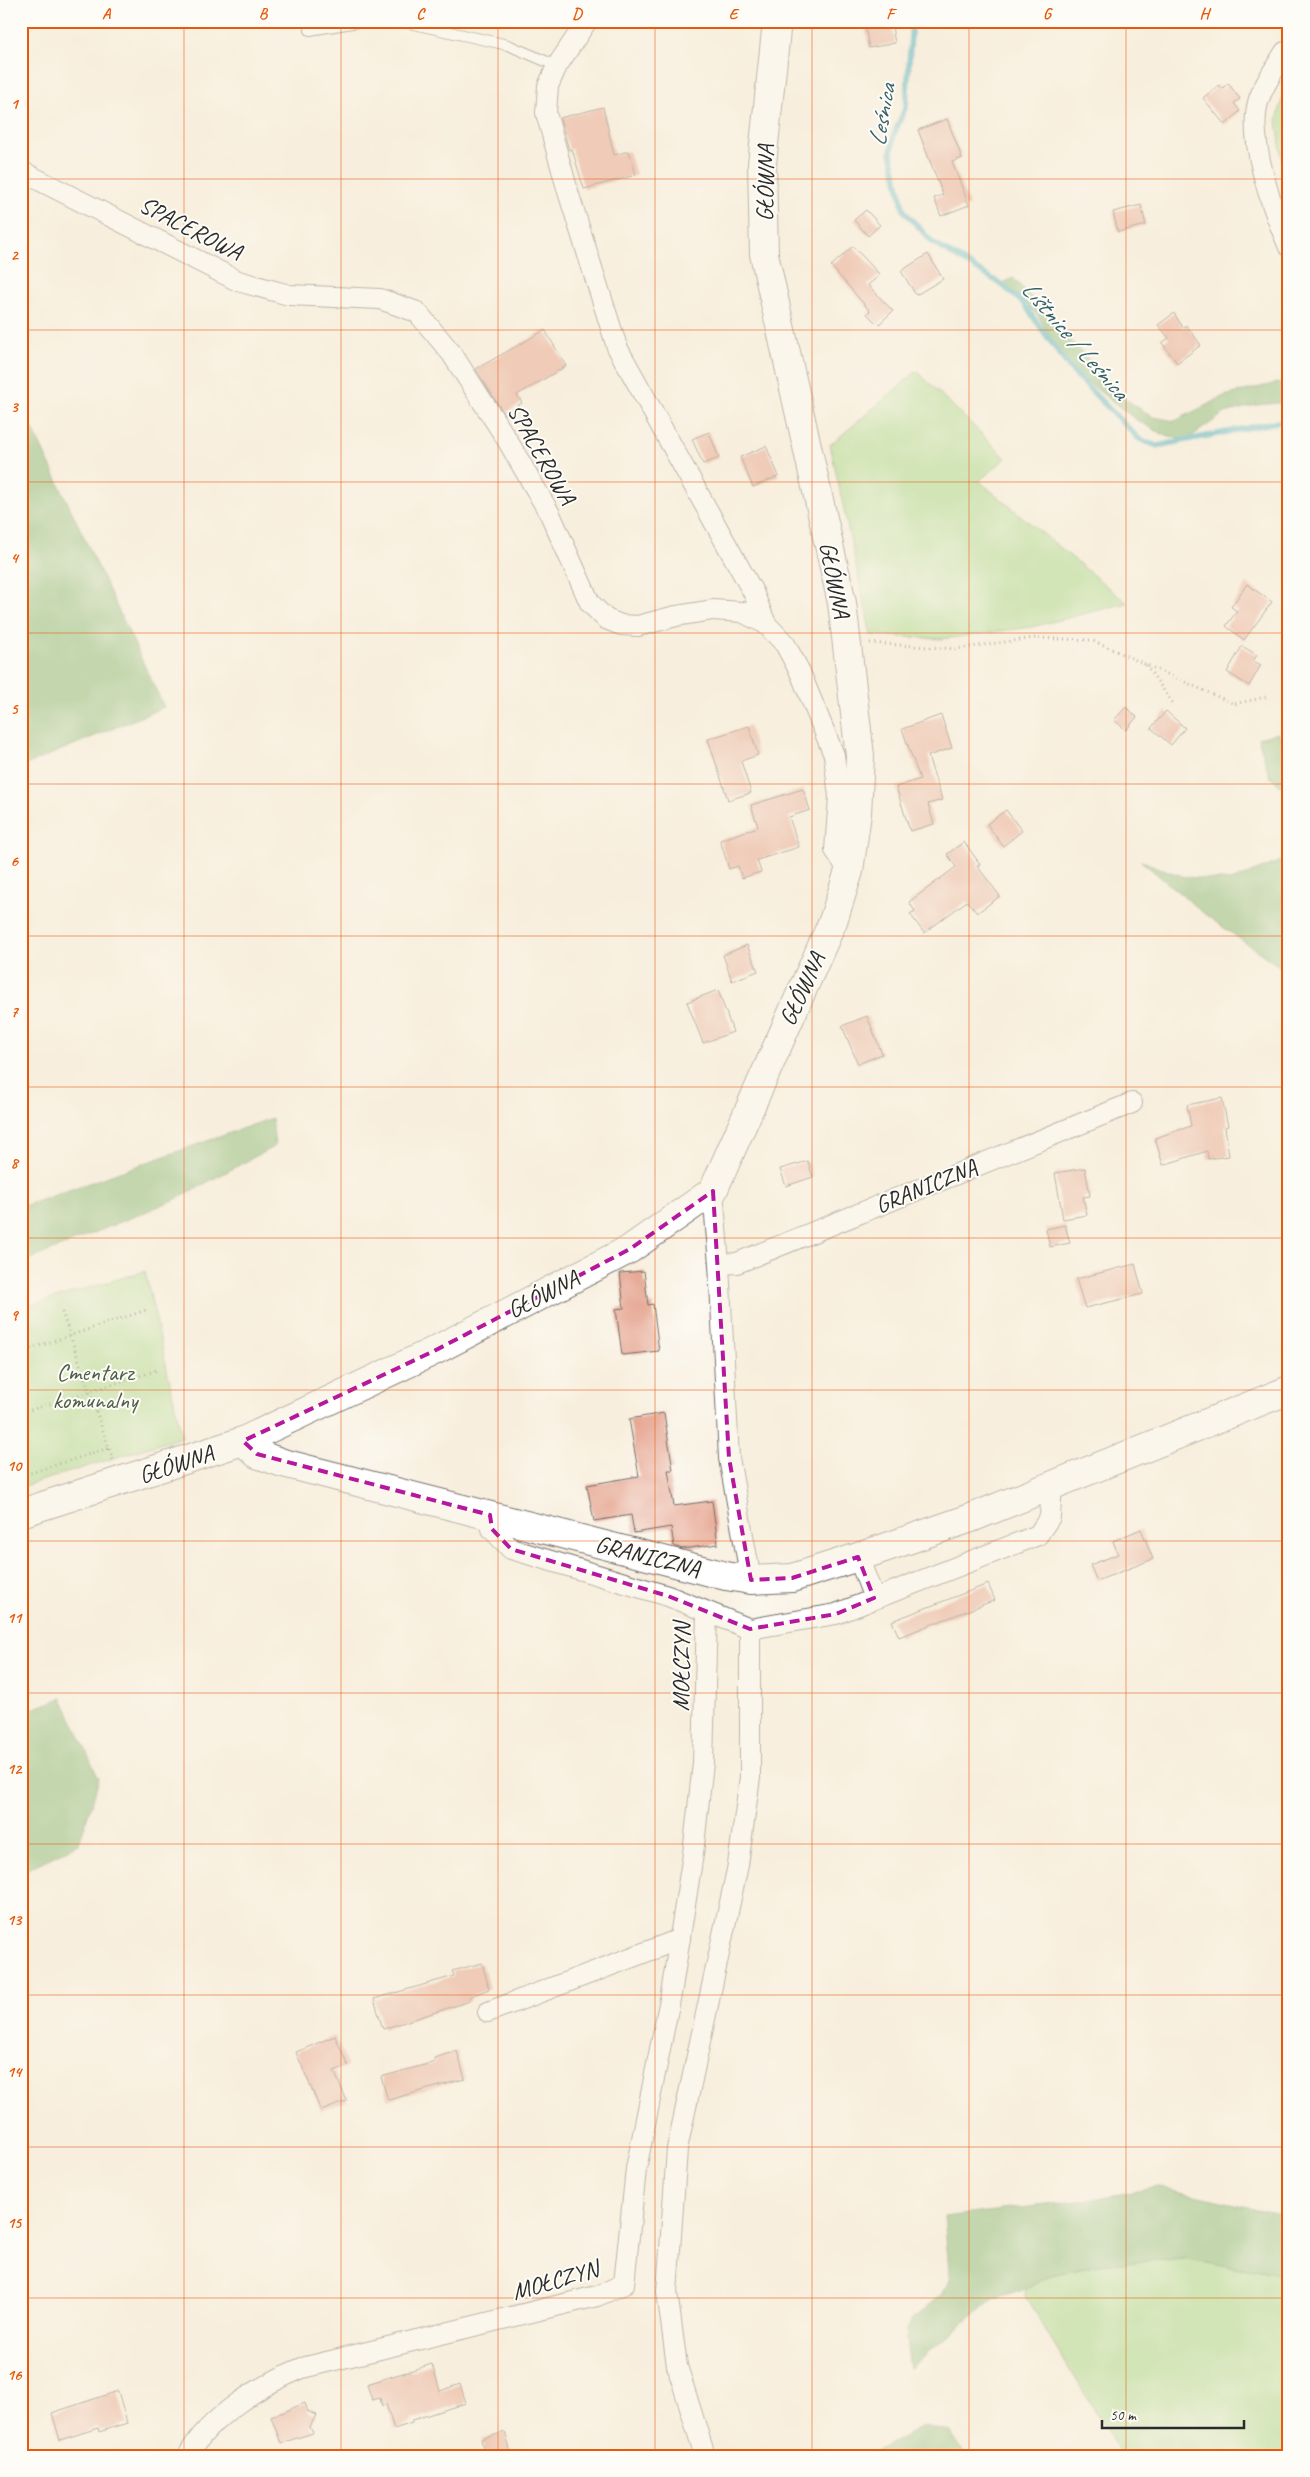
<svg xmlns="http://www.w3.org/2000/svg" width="1310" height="2477" viewBox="0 0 1310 2477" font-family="Caveat,sans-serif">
<rect width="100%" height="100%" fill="#fdfcf7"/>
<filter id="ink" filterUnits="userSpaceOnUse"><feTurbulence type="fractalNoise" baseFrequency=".02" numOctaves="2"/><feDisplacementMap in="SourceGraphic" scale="10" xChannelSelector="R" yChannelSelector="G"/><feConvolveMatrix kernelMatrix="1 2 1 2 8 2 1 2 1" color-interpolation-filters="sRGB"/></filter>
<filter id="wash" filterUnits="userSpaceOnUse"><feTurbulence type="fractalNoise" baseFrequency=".0096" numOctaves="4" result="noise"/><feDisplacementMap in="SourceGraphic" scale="20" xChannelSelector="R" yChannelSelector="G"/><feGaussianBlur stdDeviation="1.12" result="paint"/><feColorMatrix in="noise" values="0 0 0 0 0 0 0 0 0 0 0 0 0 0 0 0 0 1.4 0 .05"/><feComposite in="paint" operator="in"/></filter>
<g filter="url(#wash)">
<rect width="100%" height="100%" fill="#f8eedd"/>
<g fill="#a4d989" stroke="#68825a">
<polygon points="1289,69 1289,189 1284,176 1277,121"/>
<polygon points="917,371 1006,458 979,481 1127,603 1031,627 942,639 871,635 830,445"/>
<polygon points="145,1271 182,1437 21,1487 21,1308"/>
<polygon points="1182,2258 1289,2276 1289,2456 1122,2456 1025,2296 1026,2289 1051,2275 1098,2265"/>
</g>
<g fill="#83b975" stroke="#577250">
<polygon points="1013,278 1125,399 1153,417 1175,421 1224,396 1289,380 1289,402 1256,405 1225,413 1186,440 1162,434 1135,419 1068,367 1037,314 1002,283"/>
<polygon points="32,427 164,707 21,767 21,431"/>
<polygon points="1278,733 1289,745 1289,793 1270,777 1258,738"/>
<polygon points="1289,858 1289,973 1207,916 1141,861 1185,877 1231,881"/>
<polygon points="272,1118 275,1146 174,1200 21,1263 21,1207"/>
<polygon points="62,1698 99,1779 79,1844 21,1872 21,1713"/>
<polygon points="1159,2187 1289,2216 1289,2276 1182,2258 1098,2265 1051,2275 1026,2289 994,2298 910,2368 905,2333 911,2320 942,2295 950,2280 944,2217 1087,2200"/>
<polygon points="924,2426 950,2431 966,2456 866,2456"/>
</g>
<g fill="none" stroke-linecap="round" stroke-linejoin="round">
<polyline stroke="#44afc2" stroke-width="5.5" points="912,21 906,106 894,134 891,153 904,211 933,243 1001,284 1024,304 1070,369 1139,439 1157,446 1277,422 1289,423"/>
</g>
<g id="blocks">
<g fill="#e5a18c">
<polygon points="864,21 891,21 895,43 869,48"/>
<polygon points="1228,83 1240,99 1234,103 1240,111 1225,125 1203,98 1219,85 1222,89"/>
<polygon points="603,107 614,155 629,151 636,175 584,189 572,149 569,150 560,118"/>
<polygon points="947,119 962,158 952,162 969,205 941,216 934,198 943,195 918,130"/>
<polygon points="1141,205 1146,225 1118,232 1113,212"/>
<polygon points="866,210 880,225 868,236 854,220"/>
<polygon points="853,246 880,275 868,285 893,311 878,325 867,314 870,311 831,266"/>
<polygon points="928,254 943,279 916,295 901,271"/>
<polygon points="1174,313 1183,328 1186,325 1201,345 1177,363 1162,343 1169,338 1158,325"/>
<polygon points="545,330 566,366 517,395 522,403 504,414 476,369"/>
<polygon points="709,432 719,458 703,464 692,439"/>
<polygon points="766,446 779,476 753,487 740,457"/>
<polygon points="1247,584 1272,602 1244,640 1226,626 1237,611 1231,607"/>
<polygon points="1242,646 1257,655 1253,661 1261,665 1249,686 1227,672"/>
<polygon points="1126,707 1137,717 1126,730 1114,720"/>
<polygon points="1166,711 1185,728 1171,745 1151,728"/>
<polygon points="941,715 952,748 928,756 942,800 928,804 934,824 910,831 896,787 920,779 902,729"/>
<polygon points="749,726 758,755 741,761 751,793 728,800 708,739"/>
<polygon points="803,789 810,810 789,817 799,847 757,860 761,872 742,878 738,866 729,869 720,840 758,827 751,805"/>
<polygon points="1006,810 1022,831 1003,846 987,824"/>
<polygon points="964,842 980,864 977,866 1000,896 977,913 967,901 924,933 910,914 915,911 909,902 956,867 947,854"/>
<polygon points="747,945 758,971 732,981 723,955"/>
<polygon points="718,990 733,1032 703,1043 687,1002"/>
<polygon points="867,1016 882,1054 858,1064 842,1026"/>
<polygon points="1222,1098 1228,1126 1225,1127 1229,1156 1208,1159 1207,1151 1163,1165 1155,1138 1191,1126 1187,1105"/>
<polygon points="808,1161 813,1177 786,1186 780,1169"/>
<polygon points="1085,1168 1090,1196 1083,1197 1087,1215 1063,1219 1055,1173"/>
<polygon points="1065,1225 1070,1243 1050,1247 1046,1229"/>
<polygon points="1135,1264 1143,1294 1085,1308 1076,1279"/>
<polygon points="644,1271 648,1305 653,1304 659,1351 622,1355 616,1309 624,1308 620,1273"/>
<polygon points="664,1413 673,1470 668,1470 674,1506 712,1501 718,1544 682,1549 674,1546 671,1527 634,1533 631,1515 594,1521 587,1485 639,1476 629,1419"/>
<polygon points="1141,1529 1153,1559 1097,1581 1090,1565 1118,1554 1113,1541"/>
<polygon points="988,1584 995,1600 899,1637 892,1621"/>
<polygon points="482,1963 489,1989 469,1997 470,2001 383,2029 374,1999 454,1976 452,1971"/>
<polygon points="335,2036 348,2066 334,2071 347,2101 321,2111 296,2052"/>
<polygon points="457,2051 465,2079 388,2100 381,2077 435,2062 434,2058"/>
<polygon points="432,2364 440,2391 460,2384 466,2403 412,2420 412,2423 394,2429 386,2404 382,2406 380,2398 372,2400 367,2384"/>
<polygon points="118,2391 127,2423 99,2432 98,2428 60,2440 52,2413"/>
<polygon points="305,2403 308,2412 316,2415 310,2427 313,2433 281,2443 271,2417"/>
<polygon points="505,2432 512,2456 485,2456 481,2439"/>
</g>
</g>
</g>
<g filter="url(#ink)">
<use href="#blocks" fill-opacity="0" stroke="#736f69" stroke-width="1"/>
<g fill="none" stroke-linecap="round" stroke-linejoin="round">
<defs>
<g id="lane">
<polyline points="400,21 508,45 557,66"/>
<polyline points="310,30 364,21"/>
</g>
<g id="street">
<polyline points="587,21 557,66 548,86 546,113 569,195 617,347 753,592 766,624"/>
<path d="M 1285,52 C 1276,67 1265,82 1259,99 C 1246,138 1273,211 1289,247"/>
<polyline points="21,171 238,281 289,295 380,299 417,312 452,354 506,438 550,514 590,603 606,619 621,625 638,626 676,616 713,610 742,612 766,624 785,644 800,672 834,755 839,797 835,850 849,871"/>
<polyline points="713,1191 719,1264 729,1458 751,1580"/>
<polyline points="719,1264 737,1263 1132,1103"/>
<polyline points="490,1515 492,1529 511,1549 668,1596 750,1629 836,1614 1038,1535 1050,1517 1052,1485"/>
<polyline points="858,1557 874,1598"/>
<polyline points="488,2012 680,1939"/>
<path d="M 188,2456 C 209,2416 261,2385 302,2368 L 597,2296 L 624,2284 L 636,2169 L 671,1994 L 693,1854 L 703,1763 L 707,1612"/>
<polyline points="705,2456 677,2366 667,2292 677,2149 738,1865 750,1777 750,1629"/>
</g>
<g id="secondary">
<polyline points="243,1441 257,1454 283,1463 726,1576 751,1580 792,1578 858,1557 971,1518 1289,1390"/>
<polyline points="21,1513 243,1441 434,1351 630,1249 713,1191 833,921 849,871 857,813 860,756 842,603 764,254 762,164 777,21"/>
</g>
</defs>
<use href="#lane" stroke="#736f69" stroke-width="12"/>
<use href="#street" stroke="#736f69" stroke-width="22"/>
<use href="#secondary" stroke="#736f69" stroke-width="30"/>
<g stroke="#736f69" stroke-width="3" stroke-dasharray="1 4" stroke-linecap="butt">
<polyline points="870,643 956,649 1034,638 1091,640 1234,704 1266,697"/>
<polyline points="1146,665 1174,705"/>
<polyline points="62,1312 113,1460"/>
<polyline points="21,1352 146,1310"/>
<polyline points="21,1413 158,1370"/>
<polyline points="21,1476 109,1448"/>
</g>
<use href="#lane" stroke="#fff" stroke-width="10"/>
<use href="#street" stroke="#fff" stroke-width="20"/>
<use href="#secondary" stroke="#fff" stroke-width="28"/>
</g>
</g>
<path d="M0 0H1310V2477H0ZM 713,1191 L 729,1458 L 751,1580 L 792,1578 L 858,1557 L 874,1598 L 836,1614 L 750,1629 L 668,1596 L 511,1549 L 492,1529 L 490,1515 L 257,1454 L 243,1441 L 434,1351 L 630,1249 Z" fill="#f8eedd" fill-opacity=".55" fill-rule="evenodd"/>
<path fill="none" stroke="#b5179e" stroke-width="4" stroke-dasharray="10 6" stroke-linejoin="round" d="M 713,1191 L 729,1458 L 751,1580 L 792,1578 L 858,1557 L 874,1598 L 836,1614 L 750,1629 L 668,1596 L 511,1549 L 492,1529 L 490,1515 L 257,1454 L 243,1441 L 434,1351 L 630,1249 Z"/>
<path fill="none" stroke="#e8590c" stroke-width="1" stroke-opacity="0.55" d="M 184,21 L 184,2456M 341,21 L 341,2456M 498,21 L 498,2456M 655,21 L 655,2456M 812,21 L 812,2456M 969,21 L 969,2456M 1126,21 L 1126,2456M 21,179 L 1289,179M 21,330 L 1289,330M 21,482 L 1289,482M 21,633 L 1289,633M 21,784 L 1289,784M 21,936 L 1289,936M 21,1087 L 1289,1087M 21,1238 L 1289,1238M 21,1390 L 1289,1390M 21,1541 L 1289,1541M 21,1693 L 1289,1693M 21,1844 L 1289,1844M 21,1995 L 1289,1995M 21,2147 L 1289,2147M 21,2298 L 1289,2298"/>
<g text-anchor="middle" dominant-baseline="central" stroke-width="4" stroke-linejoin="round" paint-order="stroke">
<g font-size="24" fill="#2b2b2b" stroke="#fdfcf7">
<text transform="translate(765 183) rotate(-89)">GŁÓWNA</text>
<text transform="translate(191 228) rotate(27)">SPACEROWA</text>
<text transform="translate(542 454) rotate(60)">SPACEROWA</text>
<text transform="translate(835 580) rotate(79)">GŁÓWNA</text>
<text transform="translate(802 989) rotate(-65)">GŁÓWNA</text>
<text transform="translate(926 1186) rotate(-22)">GRANICZNA</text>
<text transform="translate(543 1294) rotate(-27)">GŁÓWNA</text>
<text transform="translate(176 1464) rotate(-18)">GŁÓWNA</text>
<text transform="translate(648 1556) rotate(14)">GRANICZNA</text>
<text transform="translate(681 1667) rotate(-89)">MOŁCZYN</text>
<text transform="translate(555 2280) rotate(-16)">MOŁCZYN</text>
</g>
<g font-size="24" fill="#4f5f47" stroke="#fdfcf7">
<text x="95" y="1372">Cmentarz<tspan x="95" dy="28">komunalny</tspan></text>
</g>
<g font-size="25" font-style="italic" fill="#356067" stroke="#fdfcf7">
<text transform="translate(882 115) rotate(-80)">Leśnica</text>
<text transform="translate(1075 340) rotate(49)">Líštnice / Leśnica</text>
</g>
</g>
<rect width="1310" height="2477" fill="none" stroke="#fdfcf7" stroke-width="55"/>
<path d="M1102 2420v8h142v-8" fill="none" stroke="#2b2b2b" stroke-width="2.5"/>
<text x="1110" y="2420" font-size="15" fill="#2b2b2b" stroke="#fdfcf7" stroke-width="4" paint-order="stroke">50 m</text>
<rect x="28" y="28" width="1254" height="2422" fill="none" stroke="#e8590c" stroke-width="2"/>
<g font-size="16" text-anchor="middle" font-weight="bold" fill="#e8590c">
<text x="106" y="19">A</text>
<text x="263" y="19">B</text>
<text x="420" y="19">C</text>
<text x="577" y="19">D</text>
<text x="733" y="19">E</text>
<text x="890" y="19">F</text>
<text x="1047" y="19">G</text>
<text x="1204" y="19">H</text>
<text x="14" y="109">1</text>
<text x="14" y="260">2</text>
<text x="14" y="412">3</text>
<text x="14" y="563">4</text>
<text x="14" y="714">5</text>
<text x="14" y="866">6</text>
<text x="14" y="1017">7</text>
<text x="14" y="1168">8</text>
<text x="14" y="1320">9</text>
<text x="14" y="1471">10</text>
<text x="14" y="1623">11</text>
<text x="14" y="1774">12</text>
<text x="14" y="1925">13</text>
<text x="14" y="2077">14</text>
<text x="14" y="2228">15</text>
<text x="14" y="2380">16</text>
</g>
</svg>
